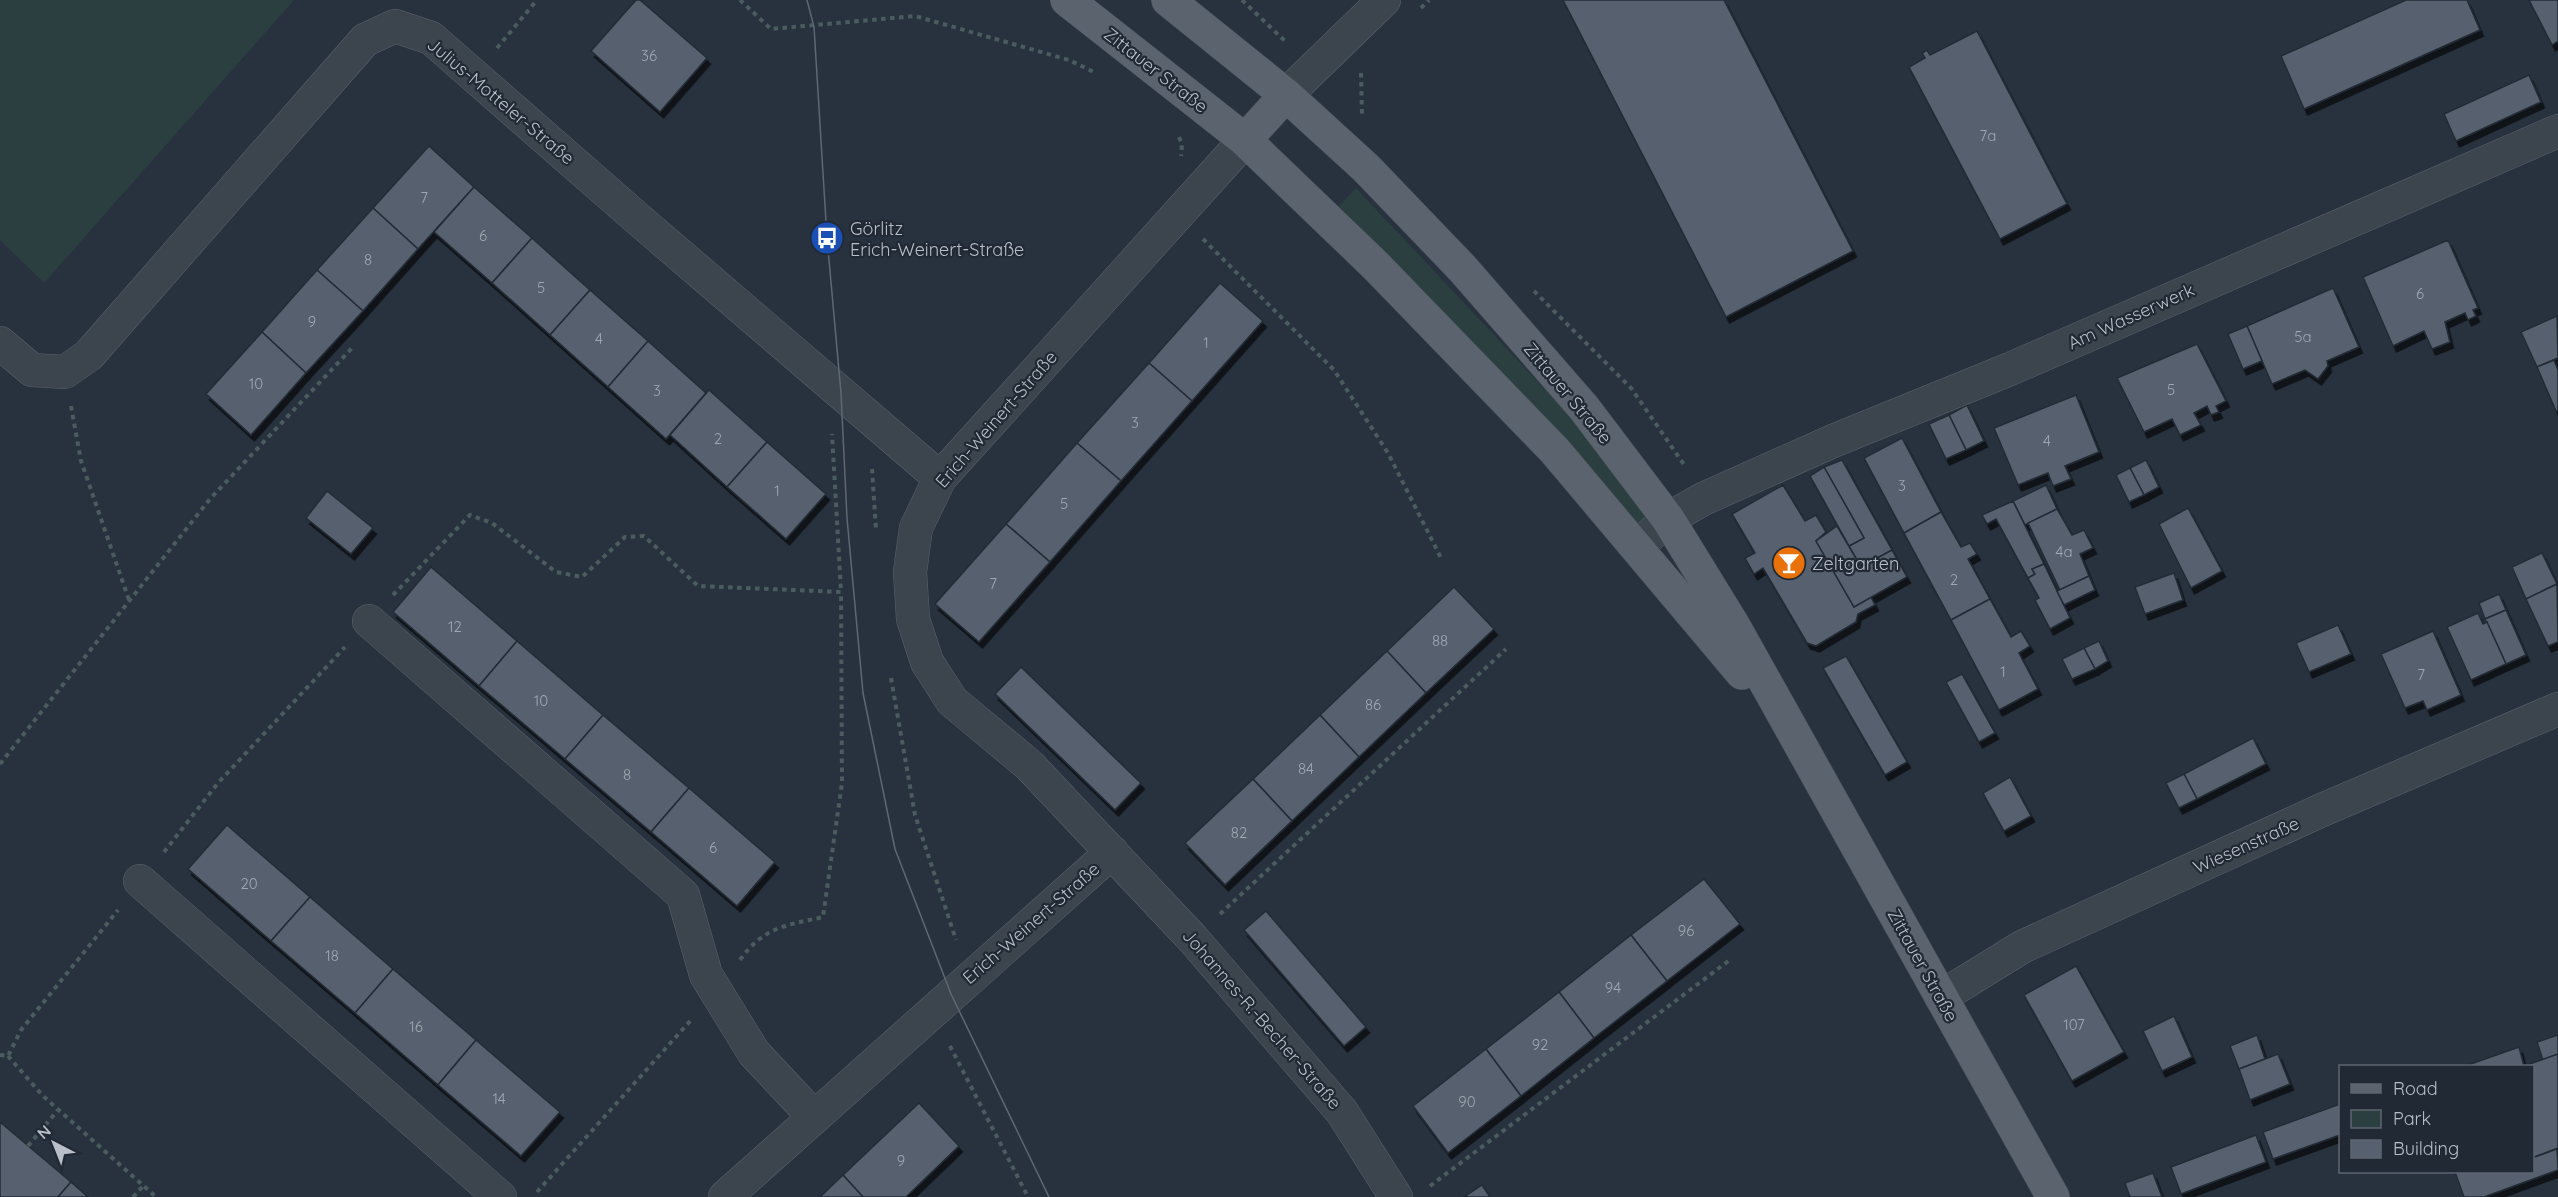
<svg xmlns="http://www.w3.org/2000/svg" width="2558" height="1197" viewBox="0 0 2558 1197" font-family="Quicksand,sans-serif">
<defs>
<filter id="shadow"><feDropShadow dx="3.5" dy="6" stdDeviation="0" flood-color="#0009"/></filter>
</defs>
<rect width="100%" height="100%" fill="#28323e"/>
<g fill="#2b3f40">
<polygon points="0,0 294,0 44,283 0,240"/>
<polygon points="1356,188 1570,416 1644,515 1644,521 1638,525 1339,206"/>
</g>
<g fill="#56606e" stroke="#232b36" stroke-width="1.5" filter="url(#shadow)">
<polygon points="636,0 640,0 707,58 660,112 591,51"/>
<polygon points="1563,0 1724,0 1853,251 1726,317"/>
<polygon points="2406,0 2467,0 2480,30 2304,109 2281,56"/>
<polygon points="2529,0 2558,0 2558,41 2552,45"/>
<polygon points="1977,31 2067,204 2000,239 1909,67 1925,58 1922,53 1927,50 1930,55"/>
<polygon points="2529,75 2541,102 2456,141 2444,114"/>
<polygon points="429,146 474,187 418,249 373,208"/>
<polygon points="474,187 532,238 492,283 434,232"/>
<polygon points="373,208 418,249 363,311 317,270"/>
<polygon points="532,238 590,290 550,335 492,283"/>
<polygon points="2448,240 2478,308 2473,310 2476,316 2468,320 2465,313 2445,322 2450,342 2432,349 2424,331 2393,346 2363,277"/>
<polygon points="317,270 363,311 306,373 262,332"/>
<polygon points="1220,283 1263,321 1192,401 1149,363"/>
<polygon points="2333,288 2359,347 2327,361 2328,366 2318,379 2305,370 2272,384 2247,326"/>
<polygon points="590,290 648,341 608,387 550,335"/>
<polygon points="2557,316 2558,358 2537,367 2521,332"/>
<polygon points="2247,326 2262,361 2243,369 2228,334"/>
<polygon points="262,332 306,373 251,435 206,394"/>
<polygon points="648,341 706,393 666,439 608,387"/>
<polygon points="2197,344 2226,401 2216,406 2219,412 2211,415 2207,406 2194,413 2201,425 2180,435 2172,419 2144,432 2117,378"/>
<polygon points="2554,360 2558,370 2558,411 2556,411 2537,367"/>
<polygon points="1149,363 1192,401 1121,481 1077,443"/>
<polygon points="709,390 767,442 727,487 670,435"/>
<polygon points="2076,395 2099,452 2065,466 2071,479 2053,486 2048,473 2018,485 1994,428"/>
<polygon points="1967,405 1984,441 1966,450 1949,415"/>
<polygon points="1949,415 1966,450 1946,459 1929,424"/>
<polygon points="1902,438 1941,512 1904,533 1864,458"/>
<polygon points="767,442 826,494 786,539 727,487"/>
<polygon points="1077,443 1121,481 1050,562 1006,524"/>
<polygon points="1842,460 1892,550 1861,567 1849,546 1864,538 1824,467"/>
<polygon points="2146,460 2159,487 2144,495 2130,468"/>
<polygon points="1824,467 1864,538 1849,546 1810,476"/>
<polygon points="2130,468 2144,495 2129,502 2116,475"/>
<polygon points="1783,485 1805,521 1816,515 1826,532 1816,541 1854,607 1871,597 1875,605 1858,614 1856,622 1816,646 1807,643 1763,568 1754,574 1745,558 1755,553 1732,514"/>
<polygon points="2046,485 2057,509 2025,525 2013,501"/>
<polygon points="327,491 373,528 351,554 306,518"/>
<polygon points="2013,501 2044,564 2032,569 2035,574 2028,578 1996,519 1987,524 1982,515"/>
<polygon points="2188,508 2222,571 2191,588 2159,524"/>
<polygon points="2057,509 2072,535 2084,530 2093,548 2080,554 2089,576 2060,590 2028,523"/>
<polygon points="1941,512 1961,547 1970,543 1977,554 1968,559 1990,599 1951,620 1904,533"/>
<polygon points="1006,524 1050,562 979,642 935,604"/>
<polygon points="1837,526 1861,567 1892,550 1907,577 1854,607 1816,541"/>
<polygon points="2542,553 2557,584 2526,599 2512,567"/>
<polygon points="2044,564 2070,618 2050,629 2035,600 2039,598 2028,578 2035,574 2032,569"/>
<polygon points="431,567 517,641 479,686 393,612"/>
<polygon points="2174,573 2183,600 2145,614 2135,587"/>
<polygon points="2089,576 2095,590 2064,605 2057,591"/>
<polygon points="2557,584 2558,642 2548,646 2526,599"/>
<polygon points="1454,587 1494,629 1426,693 1387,651"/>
<polygon points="2499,594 2506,610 2485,619 2479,603"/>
<polygon points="1990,599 2011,637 2021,631 2030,646 2019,653 2038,689 1999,710 1951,620"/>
<polygon points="2506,610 2526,655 2506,664 2485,619"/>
<polygon points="2478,613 2483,624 2487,622 2506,664 2471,680 2447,627"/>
<polygon points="2338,625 2351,654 2309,672 2296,643"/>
<polygon points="2433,631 2461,695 2427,710 2423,701 2405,708 2381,654"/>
<polygon points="517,641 603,715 565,759 479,686"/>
<polygon points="2099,641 2108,661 2095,669 2084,648"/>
<polygon points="2084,648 2095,669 2072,679 2062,659"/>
<polygon points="1387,651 1426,693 1359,757 1320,715"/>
<polygon points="1846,656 1907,762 1885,775 1823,668"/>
<polygon points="1021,667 1141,783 1115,810 995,694"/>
<polygon points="1962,674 1995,733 1979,742 1946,682"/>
<polygon points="603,715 689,788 651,832 565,759"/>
<polygon points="1320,715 1359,757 1292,821 1253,779"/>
<polygon points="2253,738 2266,764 2197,799 2184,774"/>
<polygon points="2184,774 2197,799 2179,808 2166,783"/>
<polygon points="2010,777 2031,816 2004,831 1983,793"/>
<polygon points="1253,779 1292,821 1225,885 1185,843"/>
<polygon points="689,788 775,862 737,906 651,832"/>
<polygon points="227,825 310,897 271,941 188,869"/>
<polygon points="1704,879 1740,924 1667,981 1631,935"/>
<polygon points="310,897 393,969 355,1013 271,941"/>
<polygon points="1266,911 1366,1027 1344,1046 1244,930"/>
<polygon points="1631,935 1667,981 1594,1038 1559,992"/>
<polygon points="2076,966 2124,1052 2072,1081 2024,995"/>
<polygon points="393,969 476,1040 438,1085 355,1013"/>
<polygon points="1559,992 1594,1038 1521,1096 1486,1049"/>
<polygon points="2174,1016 2192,1057 2162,1071 2143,1031"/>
<polygon points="2257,1035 2265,1059 2239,1069 2230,1046"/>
<polygon points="2558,1035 2558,1054 2543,1060 2537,1042"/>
<polygon points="476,1040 560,1112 521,1156 438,1085"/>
<polygon points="2519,1047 2524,1066 2465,1066"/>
<polygon points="1486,1049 1521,1096 1448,1153 1413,1106"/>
<polygon points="2278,1054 2290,1084 2250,1100 2239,1069"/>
<polygon points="2558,1054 2558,1148 2532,1158 2532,1066 2524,1066"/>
<polygon points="919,1103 959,1146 906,1197 863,1197 843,1175"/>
<polygon points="2340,1104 2340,1135 2273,1159 2263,1132"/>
<polygon points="0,1122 71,1182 58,1197 0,1197"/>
<polygon points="2256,1135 2266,1162 2181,1194 2171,1167"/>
<polygon points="2557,1149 2558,1170 2484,1197 2464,1197 2455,1172 2532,1172 2532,1158"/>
<polygon points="2153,1173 2162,1197 2130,1197 2125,1183"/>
<polygon points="843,1175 863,1197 820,1197"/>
<polygon points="71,1182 88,1197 58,1197"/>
<polygon points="1482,1185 1490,1197 1464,1197"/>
</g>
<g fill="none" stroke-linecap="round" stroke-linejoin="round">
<defs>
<g id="minor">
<polyline points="1286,95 1384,0"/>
<polyline points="1245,140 940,478 916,528 910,572 913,619 927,662 952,701 1029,765 1193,939 1342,1112 1396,1197"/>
<polyline points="0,343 32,370 65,372 89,355 365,40 395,26 431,38 638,219 940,478"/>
<polyline points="1637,547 1668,519 1703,499 1833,441 2010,369 2558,131"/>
<polyline points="369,621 683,895 706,975 754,1053 814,1117"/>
<polyline points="140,881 500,1197"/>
<polyline points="1941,997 2022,947 2322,810 2558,709"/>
<polyline points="725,1197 1112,852"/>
</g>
<g id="major">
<polyline points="1067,0 1245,140 1376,266 1555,451 1742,673"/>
<polyline points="1168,0 1286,95 1366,168 1462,268 1584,408 1668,519 1735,628 2053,1197"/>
<polyline points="1245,140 1286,95"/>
</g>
</defs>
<use href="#minor" stroke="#5a626c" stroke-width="34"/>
<use href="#major" stroke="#454d57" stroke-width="34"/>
<g stroke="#4a5c5e" stroke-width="4" stroke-dasharray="4.5 4.5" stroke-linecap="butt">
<polyline points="740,0 771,29 915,16 1069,60 1096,73"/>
<polyline points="1242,0 1287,43"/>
<polyline points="1421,8 1429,0"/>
<polyline points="497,48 537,0"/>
<polyline points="1361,73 1362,114"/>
<polyline points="1179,137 1182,144 1181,156"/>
<polyline points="1203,239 1334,370 1388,453 1441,558"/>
<polyline points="1534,291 1631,388 1685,466"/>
<polyline points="71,406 81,461 129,600"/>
<polyline points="872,469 876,530"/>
<polyline points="393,595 470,515 492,523 556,572 582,577 625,537 644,536 698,586 841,592 832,434"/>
<polyline points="891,678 915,815 956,940"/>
<polyline points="0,764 210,499 353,347"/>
<polyline points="164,852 218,783 345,647"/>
<polyline points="1220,914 1506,649"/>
<path d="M 740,960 C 763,927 787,925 823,917 L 842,783 L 841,592"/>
<polyline points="950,1046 1028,1197"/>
<polyline points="0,1055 8,1056 21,1030 118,910"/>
<polyline points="8,1056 43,1096 156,1197"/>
<polyline points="28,1146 58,1110"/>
<polyline points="1430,1186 1731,959"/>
<polyline points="537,1192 692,1019"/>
<polyline points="133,1197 143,1186"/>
</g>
<use href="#minor" stroke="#3c444e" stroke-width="33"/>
<use href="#major" stroke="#5a636e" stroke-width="33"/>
<polyline stroke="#5e6875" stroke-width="1.5" points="807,0 814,27 827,238 841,393 847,518 863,693 895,849 951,994 1049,1197"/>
</g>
<defs>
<symbol id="bus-disc" viewBox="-11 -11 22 22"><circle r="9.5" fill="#1a4fb4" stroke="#212934"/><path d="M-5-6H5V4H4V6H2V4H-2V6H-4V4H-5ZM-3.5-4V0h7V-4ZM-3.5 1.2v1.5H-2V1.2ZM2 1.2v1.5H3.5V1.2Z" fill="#fff"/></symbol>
<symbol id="bar-disc" viewBox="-11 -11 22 22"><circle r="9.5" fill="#e8710a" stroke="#212934"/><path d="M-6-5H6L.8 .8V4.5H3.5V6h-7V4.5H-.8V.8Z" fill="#fff"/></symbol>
</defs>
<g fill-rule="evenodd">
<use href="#bus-disc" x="808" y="219" width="38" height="38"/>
<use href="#bar-disc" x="1770" y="544" width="38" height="38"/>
</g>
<g text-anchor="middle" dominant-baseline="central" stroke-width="4.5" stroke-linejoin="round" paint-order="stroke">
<g font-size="15" fill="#a0a7b2">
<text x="649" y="55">36</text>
<text x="1988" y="135">7a</text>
<text x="424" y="197">7</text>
<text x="483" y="235">6</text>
<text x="368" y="259">8</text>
<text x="541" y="287">5</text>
<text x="2420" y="293">6</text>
<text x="312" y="321">9</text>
<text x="2303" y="336">5a</text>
<text x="599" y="338">4</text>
<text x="1206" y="342">1</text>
<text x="256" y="383">10</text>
<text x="2171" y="389">5</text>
<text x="657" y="390">3</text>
<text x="1135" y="422">3</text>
<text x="718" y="438">2</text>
<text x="2047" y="440">4</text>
<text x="1902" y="485">3</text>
<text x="777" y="490">1</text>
<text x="1064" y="503">5</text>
<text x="2064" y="551">4a</text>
<text x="1954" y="579">2</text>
<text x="993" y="583">7</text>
<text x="455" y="626">12</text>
<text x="1440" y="640">88</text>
<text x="2003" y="671">1</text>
<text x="2421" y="674">7</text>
<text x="541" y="700">10</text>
<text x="1373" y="704">86</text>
<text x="1306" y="768">84</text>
<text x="627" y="774">8</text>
<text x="1239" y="832">82</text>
<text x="713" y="847">6</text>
<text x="249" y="883">20</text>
<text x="1686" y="930">96</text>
<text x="332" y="955">18</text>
<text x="1613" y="987">94</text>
<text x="2074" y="1024">107</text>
<text x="416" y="1026">16</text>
<text x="1540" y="1044">92</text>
<text x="499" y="1098">14</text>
<text x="1467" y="1101">90</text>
<text x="901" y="1160">9</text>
</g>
<g font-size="18" fill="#b8bfc9" stroke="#212934">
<text transform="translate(1156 70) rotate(38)">Zittauer Straße</text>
<text transform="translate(501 101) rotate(40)">Julius-Motteler-Straße</text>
<text transform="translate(2131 316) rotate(-24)">Am Wasserwerk</text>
<text transform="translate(1568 393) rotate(50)">Zittauer Straße</text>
<text transform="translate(996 419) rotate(-49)">Erich-Weinert-Straße</text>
<text transform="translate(2246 845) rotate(-24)">Wiesenstraße</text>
<text transform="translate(1031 923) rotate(-41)">Erich-Weinert-Straße</text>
<text transform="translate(1923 965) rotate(61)">Zittauer Straße</text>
<text transform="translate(1262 1019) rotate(49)">Johannes-R.-Becher-Straße</text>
</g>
<g font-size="18" fill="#b8bfc9" stroke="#212934" text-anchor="start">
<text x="850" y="228">Görlitz<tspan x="850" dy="21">Erich-Weinert-Straße</tspan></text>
<text x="1812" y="563">Zeltgarten</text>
</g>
</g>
<rect x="2339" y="1065" width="195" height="108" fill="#212934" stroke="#5d6570" stroke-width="1.5"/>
<rect x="2351" y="1084" width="30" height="9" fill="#5a636e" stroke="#5d6570" stroke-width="1.5"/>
<text x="2393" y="1095" font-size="18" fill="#b8bfc9">Road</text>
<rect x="2351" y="1110" width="30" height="18" fill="#2b3f40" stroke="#5d6570" stroke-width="1.5"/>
<text x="2393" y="1125" font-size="18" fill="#b8bfc9">Park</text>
<rect x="2351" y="1140" width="30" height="18" fill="#56606e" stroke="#5d6570" stroke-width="1.5"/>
<text x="2393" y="1155" font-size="18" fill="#b8bfc9">Building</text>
<g transform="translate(54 1143) rotate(318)" stroke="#212934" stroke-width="4.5" paint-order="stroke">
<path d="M0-4.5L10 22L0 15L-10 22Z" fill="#b8bfc9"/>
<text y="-9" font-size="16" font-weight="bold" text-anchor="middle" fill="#b8bfc9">N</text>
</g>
</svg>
